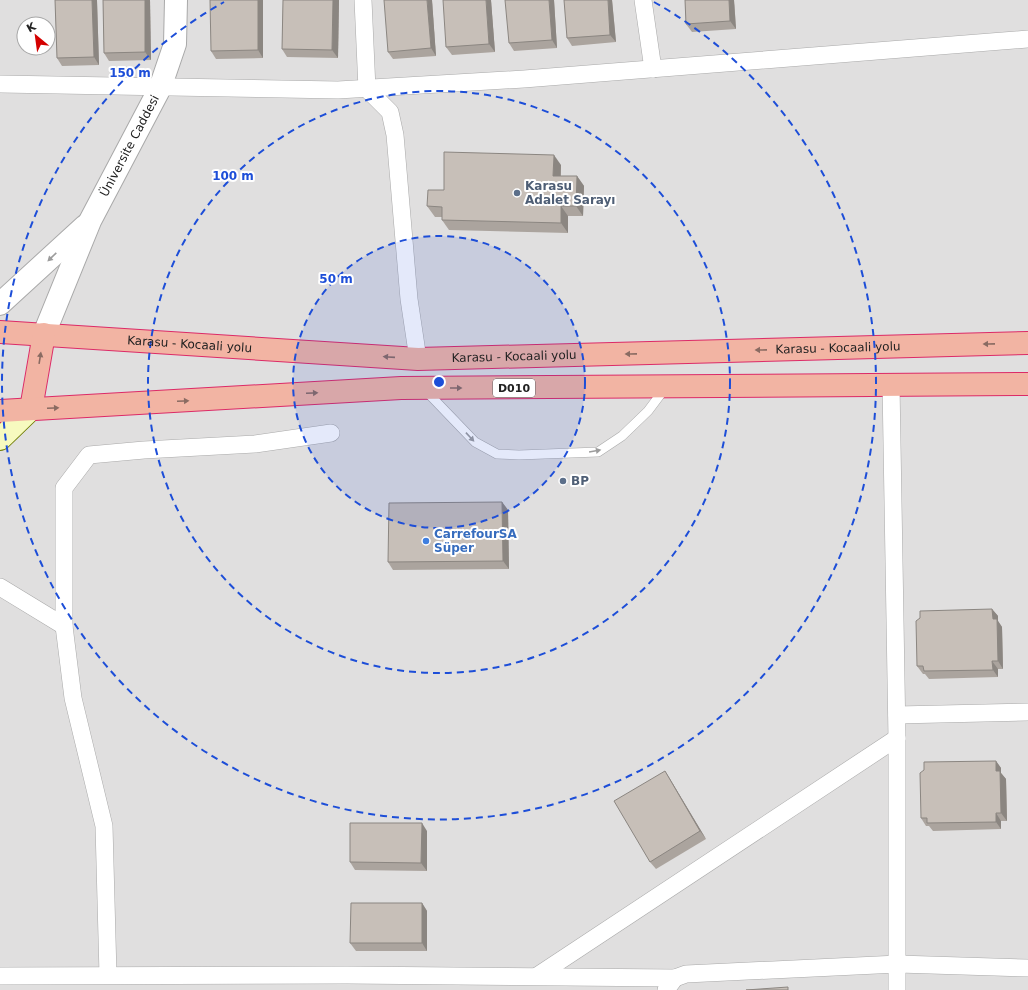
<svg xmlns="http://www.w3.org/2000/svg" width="1028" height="990" viewBox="0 0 1028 990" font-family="'DejaVu Sans',sans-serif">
<rect width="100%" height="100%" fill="#f2efe9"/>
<path fill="#e0dfdf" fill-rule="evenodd" d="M 0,0 L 1028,0 L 1028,990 L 0,990 ZM 24,24 L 48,24 L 48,48 L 24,48 Z"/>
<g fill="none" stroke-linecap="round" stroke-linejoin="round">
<defs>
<polyline id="service" points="426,391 475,442 497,454 519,455 598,452 622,436 648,411 666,387"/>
<g id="minor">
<polyline points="363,0 367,89 390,112 395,135 409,299 418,359"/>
<polyline points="643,0 653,69"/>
<polyline points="0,84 338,90 524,79 1028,39"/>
<polyline points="891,384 897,738 897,990"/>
<polyline points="0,587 64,626"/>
<polyline points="897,715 1028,712"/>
<polyline points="108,975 104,826 73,698 64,626 64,488 89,455 144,450 255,444 331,433"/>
<polyline points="0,976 347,975 675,978"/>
<polyline points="537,976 897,738"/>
<polyline points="666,990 675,978 686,974 898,964 1028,968"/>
</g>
<g id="tertiary">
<polyline points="0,304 85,226"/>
<path id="s1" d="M 44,334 L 90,221 L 160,88 L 175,44 L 176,0"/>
</g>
<polyline id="secondary" points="0,439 31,409"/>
<g id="trunk">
<path id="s2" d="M 0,332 L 418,359 L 1028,343"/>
<polyline points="31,409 44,334"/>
<polyline points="0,411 401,388 1028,384"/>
</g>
</defs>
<use href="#service" stroke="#a9a9a9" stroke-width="10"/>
<use href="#minor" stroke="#a9a9a9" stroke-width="18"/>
<use href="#tertiary" stroke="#a9a9a9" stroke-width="24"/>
<use href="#secondary" stroke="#707d05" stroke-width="24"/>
<use href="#trunk" stroke="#dc2a67" stroke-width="24"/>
<use href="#service" stroke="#fff" stroke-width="9"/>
<use href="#minor" stroke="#fff" stroke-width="17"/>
<use href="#tertiary" stroke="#fff" stroke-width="22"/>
<use href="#secondary" stroke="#f7fabf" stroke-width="22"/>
<use href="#trunk" stroke="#f2b4a3" stroke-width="22"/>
</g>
<g fill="#aba49e">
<polygon points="55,0 97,0 99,65 62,66 57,58"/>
<polygon points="103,0 150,0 151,60 109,61 104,53"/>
<polygon points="263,0 263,58 216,59 211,51"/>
<polygon points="283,0 339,0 338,58 287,57 282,49"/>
<polygon points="432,0 436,56 393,59 388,52"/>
<polygon points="491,0 495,52 452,55 446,47"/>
<polygon points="554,0 557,48 514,51 509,43"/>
<polygon points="612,0 616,42 572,46 567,38"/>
<polygon points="685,0 734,0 736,29 692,32 686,24"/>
<polygon points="561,165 561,176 577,176 584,186 583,216 568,216 568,233 449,230 442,220 442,217 435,217 427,206 444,190"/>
<polygon points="502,502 508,510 509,569 393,570 388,562"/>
<polygon points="992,609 998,616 998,621 1002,627 1003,669 998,669 998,677 929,679 925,674 923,674 917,666"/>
<polygon points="996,761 1001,768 1001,773 1006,779 1007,821 1001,821 1001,829 933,831 929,826 926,826 921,818"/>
<polygon points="665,771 670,779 706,839 656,869 650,862"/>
<polygon points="427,831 427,871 355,870 350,862"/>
<polygon points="422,903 427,911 427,951 356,951 350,943"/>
</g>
<g fill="#8b8681">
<polygon points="92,0 97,0 99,65 94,57"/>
<polygon points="145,0 150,0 151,60 145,52"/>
<polygon points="258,0 263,0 263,58 258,50"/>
<polygon points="333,0 339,0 338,58 332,50"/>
<polygon points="427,0 432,0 436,56 431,48"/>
<polygon points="486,0 491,0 495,52 489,44"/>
<polygon points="549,0 554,0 557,48 552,40"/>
<polygon points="608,0 612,0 616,42 610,35"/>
<polygon points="729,0 734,0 736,29 730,21"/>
<polygon points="554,155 561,165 560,186 553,176"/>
<polygon points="577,176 584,186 583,216 576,206"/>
<polygon points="561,206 568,216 568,233 561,223"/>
<polygon points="502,502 508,510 509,569 503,561"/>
<polygon points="992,609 998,616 998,621 1002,627 1003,669 998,661 993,619"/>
<polygon points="992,661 998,669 998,677 993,670"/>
<polygon points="996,761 1001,768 1001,773 1006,779 1007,821 1001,813 996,771"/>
<polygon points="665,771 670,779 706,839 700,831"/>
<polygon points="996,813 1001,821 1001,829 996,822"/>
<polygon points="422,823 427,831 427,871 421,863"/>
<polygon points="422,903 427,911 427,951 422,943"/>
</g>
<g fill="#c7bfb8" stroke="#8b8681">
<polygon points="55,0 92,0 94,57 57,58"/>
<polygon points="103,0 145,0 145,52 104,53"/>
<polygon points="210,0 258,0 258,50 211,51"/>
<polygon points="283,0 333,0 332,50 282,49"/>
<polygon points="384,0 427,0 431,48 388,52"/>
<polygon points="443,0 486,0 489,44 446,47"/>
<polygon points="505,0 549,0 552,40 509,43"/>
<polygon points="564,0 608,0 610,35 567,38"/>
<polygon points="685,0 729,0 730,21 686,24"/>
<polygon points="444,152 554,155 553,176 577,176 576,206 561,206 561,223 442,220 442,207 427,206 428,190 444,190"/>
<polygon points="502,502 503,561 388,562 389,503"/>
<polygon points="992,609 993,619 997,619 998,661 992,661 993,670 924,671 923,666 917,666 916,621 920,618 920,611"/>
<polygon points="996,761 996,771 1000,771 1001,813 996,813 996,822 927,823 927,818 921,818 920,773 924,770 924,762"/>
<polygon points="665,771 700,831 650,862 614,801"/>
<polygon points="350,823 422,823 421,863 350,862"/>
<polygon points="351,903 422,903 422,943 350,943"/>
<polygon points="788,987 788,990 746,990"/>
</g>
<defs><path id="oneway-solid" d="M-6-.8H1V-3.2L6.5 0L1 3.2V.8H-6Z"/></defs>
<g fill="#9c9c9c">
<use href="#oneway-solid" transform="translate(52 257) rotate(136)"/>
<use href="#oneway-solid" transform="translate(470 437) rotate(47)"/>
<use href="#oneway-solid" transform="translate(595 451) rotate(-10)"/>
</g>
<g fill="#8a6b62">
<use href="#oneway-solid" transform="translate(989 344) rotate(179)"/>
<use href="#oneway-solid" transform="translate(761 350) rotate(179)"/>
<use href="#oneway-solid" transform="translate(631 354) rotate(179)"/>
<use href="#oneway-solid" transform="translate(389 357) rotate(-176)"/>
<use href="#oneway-solid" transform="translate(40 358) rotate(-81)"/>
<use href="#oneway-solid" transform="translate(456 388)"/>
<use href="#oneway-solid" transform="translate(312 393) rotate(-3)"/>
<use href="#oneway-solid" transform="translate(183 401) rotate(-3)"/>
<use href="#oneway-solid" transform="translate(53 408) rotate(-3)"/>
</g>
<circle cx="439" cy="382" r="146" fill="#1d4ed8" fill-opacity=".12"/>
<g fill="none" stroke="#1d4ed8" stroke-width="2" stroke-dasharray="7 5">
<circle cx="439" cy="382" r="146"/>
<circle cx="439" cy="382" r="291"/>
<path d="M654 2A437 437 0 1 1 224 2"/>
</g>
<g fill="#5c6f8a" stroke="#fff" stroke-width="1.5">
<circle cx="517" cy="193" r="4"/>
<circle cx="563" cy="481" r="4"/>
</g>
<circle fill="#3f7fe0" stroke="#fff" stroke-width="1.5" cx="426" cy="541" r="4"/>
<g text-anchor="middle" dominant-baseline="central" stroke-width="4" stroke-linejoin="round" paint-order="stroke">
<rect fill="#fff" stroke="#646464" stroke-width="1" x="493" y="379" width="42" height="18" rx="3"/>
<g font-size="11" font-weight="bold" fill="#222">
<text x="514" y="388">D010</text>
</g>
<g font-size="12" fill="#222" stroke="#fff">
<text stroke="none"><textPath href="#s1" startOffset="207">Üniversite Caddesi</textPath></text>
<text stroke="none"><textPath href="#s2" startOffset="190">Karasu - Kocaali yolu</textPath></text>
<text stroke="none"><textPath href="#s2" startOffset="839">Karasu - Kocaali yolu</textPath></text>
<text stroke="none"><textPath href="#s2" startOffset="515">Karasu - Kocaali yolu</textPath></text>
</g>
<g font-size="12" font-weight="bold" fill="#4e5e75" stroke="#fff" text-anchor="start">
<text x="525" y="186">Karasu<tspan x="525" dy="14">Adalet Sarayı</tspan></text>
<text x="571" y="481">BP</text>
</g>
<g font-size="12" font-weight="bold" fill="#366cbe" stroke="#fff" text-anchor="start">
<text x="434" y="534">CarrefourSA<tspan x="434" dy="14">Süper</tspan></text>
</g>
</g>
<circle cx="439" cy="382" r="6" fill="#1d4ed8" stroke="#fff" stroke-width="2"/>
<g font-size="12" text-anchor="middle" font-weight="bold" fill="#1d4ed8" stroke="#fff" stroke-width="4" stroke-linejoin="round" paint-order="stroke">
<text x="130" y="77">150 m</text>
<text x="233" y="180">100 m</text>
<text x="336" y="283">50 m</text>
</g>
<g transform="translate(36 36) rotate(331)"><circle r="19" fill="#ffffff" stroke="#a7a7a7"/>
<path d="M0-3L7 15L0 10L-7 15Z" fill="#d40000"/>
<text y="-6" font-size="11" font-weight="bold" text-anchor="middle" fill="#222222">K</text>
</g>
</svg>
